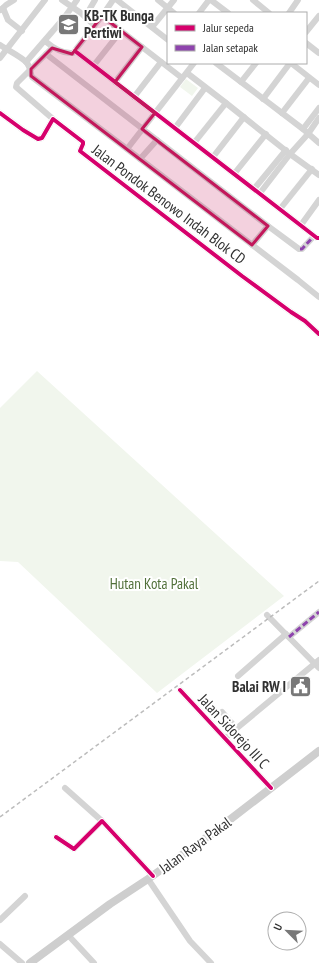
<svg xmlns="http://www.w3.org/2000/svg" width="319" height="963" viewBox="0 0 319 963" font-family="'PT Sans Narrow',sans-serif">
<rect width="100%" height="100%" fill="#fff"/>
<g fill="#f1f6ed">
<polygon points="186,79 198,88 192,96 180,87"/>
<polygon points="37,371 284,596 157,693 18,562 0,561 0,408"/>
</g>
<g fill="none" stroke-linecap="round" stroke-linejoin="round">
<g stroke="#d4d4d4" stroke-width="6">
<polyline points="62,0 81,13 94,25"/>
<polyline points="117,0 168,40"/>
<polyline points="158,0 174,13"/>
<polyline points="211,0 228,13"/>
<polyline points="253,0 269,13"/>
<polyline points="3,8 8,20 22,31"/>
<polyline points="1,10 6,5 14,0"/>
<polyline points="199,13 209,0"/>
<polyline points="289,13 298,0"/>
<polyline points="102,16 182,78"/>
<polyline points="85,17 95,0"/>
<polyline points="152,27 174,0"/>
<polyline points="306,32 319,16"/>
<path d="M 45,41 C 52,47 63,54 73,53 L 102,16 L 113,0"/>
<polyline points="306,43 319,53"/>
<path d="M 0,45 C 7,50 22,57 27,63 C 31,68 30,73 32,77 L 127,149 L 298,280 L 319,297"/>
<polyline points="52,48 17,83 16,87 53,119"/>
<polyline points="75,51 317,238 319,238"/>
<polyline points="46,54 268,226 299,249 302,249 314,236"/>
<polyline points="0,58 45,0"/>
<polyline points="26,62 64,18 77,0"/>
<polyline points="216,63 303,129 319,143"/>
<polyline points="291,63 319,85"/>
<polyline points="94,65 121,31"/>
<polyline points="187,73 226,103 290,154 319,175"/>
<polyline points="115,82 142,47"/>
<polyline points="241,82 256,63"/>
<polyline points="134,97 161,62"/>
<polyline points="263,99 290,63"/>
<polyline points="0,113 23,130 38,139 42,138 53,119 83,142 83,144 80,151 242,276 291,312 305,321 319,334"/>
<polyline points="282,113 309,78"/>
<polyline points="175,128 205,88"/>
<polyline points="303,129 319,108"/>
<polyline points="194,143 226,103"/>
<polyline points="127,149 194,63"/>
<polyline points="213,157 244,117"/>
<polyline points="140,159 157,140"/>
<polyline points="234,174 266,134"/>
<polyline points="254,189 286,150"/>
<polyline points="260,193 290,154 308,134 319,118"/>
<polyline points="280,209 312,169"/>
<polyline points="301,225 319,200"/>
<polyline points="252,245 268,226"/>
<polyline points="267,615 319,668"/>
<polyline points="289,637 319,612"/>
<polyline points="238,676 286,634"/>
<polyline points="180,690 271,788"/>
<polyline points="222,712 236,728"/>
<polyline points="225,738 319,660"/>
<polyline points="65,788 102,821"/>
<polyline points="56,837 74,849 102,821 153,876"/>
<polyline points="148,879 190,941 211,963"/>
<polyline points="0,920 25,896"/>
<polyline points="68,935 94,963"/>
<polyline points="0,944 22,963"/>
</g>
<polyline stroke="#cecece" stroke-width="8" points="30,963 110,904 148,879 210,835 319,751"/>
<polyline stroke="#bcbcbc" stroke-width="1.5" stroke-dasharray="4 3" stroke-linecap="butt" points="0,817 319,581"/>
<g stroke="#8e44ad" stroke-width="3" stroke-dasharray="6 3" stroke-linecap="butt">
<polyline points="300,249 302,249 314,236"/>
<polyline points="289,637 319,612"/>
</g>
<defs>
<g id="cycleway">
<polyline points="75,51 317,238 319,238"/>
<polyline points="0,113 23,130 38,139 42,138 53,119 83,142 83,144 80,151 242,276 291,312 305,321 319,334"/>
<polyline points="180,690 271,788"/>
<polyline points="56,837 74,849 102,821 153,876"/>
</g>
</defs>
<use href="#cycleway" stroke="#fff" stroke-width="6"/>
<use href="#cycleway" stroke="#d6006c" stroke-width="4"/>
</g>
<path fill="#c2185b" fill-opacity="0.2" stroke="#c2185b" stroke-width="3" stroke-linejoin="round" d="M 102,16 L 142,47 L 115,82 L 155,113 L 142,129 L 268,226 L 252,245 L 31,76 L 31,69 L 52,48 L 72,54 Z"/>
<defs>
<symbol id="school-square" viewBox="-11 -11 22 22"><rect x="-9" y="-9" width="18" height="18" rx="4" fill="#787878" stroke="#fff"/><path d="M0-5L7-2L0 1L-7-2ZM-4 1L0 2.5L4 1V4Q0 6-4 4Z" fill="#fff"/></symbol>
<symbol id="civic-square" viewBox="-11 -11 22 22"><rect x="-9" y="-9" width="18" height="18" rx="4" fill="#787878" stroke="#fff"/><path d="M-.6-6.5H3V-4.5H.6V-3L4-1V1h2V6H-6V1h2V-1L-.6-3ZM-1.2 2.5V6h2.4V2.5Z" fill="#fff"/></symbol>
</defs>
<g fill-rule="evenodd">
<use href="#school-square" x="56" y="12" width="25" height="25"/>
<use href="#civic-square" x="288" y="674" width="25" height="25"/>
</g>
<g text-anchor="middle" dominant-baseline="central" stroke-width="4" stroke-linejoin="round" paint-order="stroke">
<g font-size="15" font-weight="bold" fill="#303030" stroke="#fff" text-anchor="start">
<text x="84" y="15">KB-TK Bunga<tspan x="84" dy="17">Pertiwi</tspan></text>
<text x="286" y="686" text-anchor="end">Balai RW I</text>
</g>
<g font-size="15" fill="#303030" stroke="#fff">
<text transform="translate(169 204) rotate(37)">Jalan Pondok Benowo Indah Blok CD</text>
<text transform="translate(234 731) rotate(47)">Jalan Sidorejo III C</text>
<text transform="translate(195 845) rotate(-36)">Jalan Raya Pakal</text>
</g>
<g font-size="15" fill="#51703a" stroke="#fff">
<text x="154" y="583">Hutan Kota Pakal</text>
</g>
</g>
<rect x="167" y="12" width="140" height="52" fill="#ffffff" stroke="#acacac"/>
<rect x="175" y="25" width="20" height="6" fill="#d6006c" stroke="#acacac"/>
<text x="203" y="32" font-size="12" fill="#303030">Jalur sepeda</text>
<rect x="175" y="45" width="20" height="6" fill="#8e44ad" stroke="#acacac"/>
<text x="203" y="52" font-size="12" fill="#303030">Jalan setapak</text>
<g transform="translate(287 931) rotate(294)"><circle r="19" fill="#ffffff" stroke="#acacac"/>
<path d="M0-3L7 15L0 10L-7 15Z" fill="#787878"/>
<text y="-6" font-size="11" font-weight="bold" text-anchor="middle" fill="#303030">U</text>
</g>
</svg>
